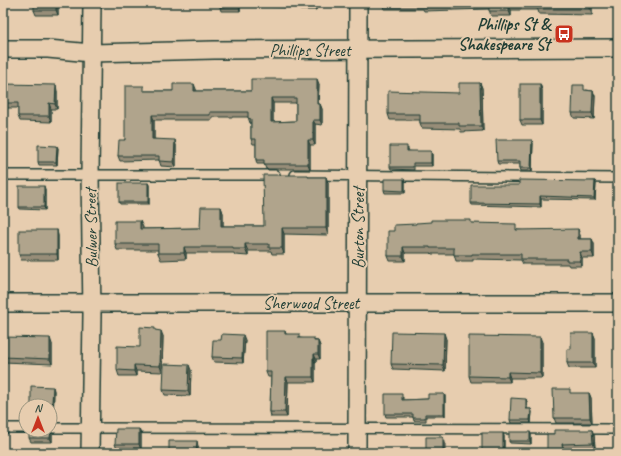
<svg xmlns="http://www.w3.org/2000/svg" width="621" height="456" viewBox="0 0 621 456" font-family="Caveat,sans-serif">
<rect width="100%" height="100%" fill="#e7cdaf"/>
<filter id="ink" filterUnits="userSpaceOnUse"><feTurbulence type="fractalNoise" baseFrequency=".025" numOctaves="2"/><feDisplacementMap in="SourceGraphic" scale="8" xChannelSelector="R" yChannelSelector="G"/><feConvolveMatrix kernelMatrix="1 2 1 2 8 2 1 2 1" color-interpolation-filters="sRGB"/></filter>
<g filter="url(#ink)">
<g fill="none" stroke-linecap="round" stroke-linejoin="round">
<defs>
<g id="lane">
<polyline points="3,175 275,175"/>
<polyline points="295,175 618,178"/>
<polyline points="3,428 26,428"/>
<polyline points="50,428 618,429"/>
</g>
<g id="street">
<polyline points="3,49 48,49 91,53 214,50 618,48"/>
<polyline points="3,303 618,303"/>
<polyline points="90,453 92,314 90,175 92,3"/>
<polyline points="357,453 358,3"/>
</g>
</defs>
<use href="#lane" stroke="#1f3d34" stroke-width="12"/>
<use href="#street" stroke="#1f3d34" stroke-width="20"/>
<use href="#lane" stroke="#e7cdaf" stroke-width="9"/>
<use href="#street" stroke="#e7cdaf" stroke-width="17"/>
</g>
<g fill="#978d78" stroke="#1f3d34" fill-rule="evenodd">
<polygon points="58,3 58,15 36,15 34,10"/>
<polygon points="219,3 316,3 316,10 300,10 299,8 240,5 240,11 221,11"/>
<polygon points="382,3 592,3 592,15 539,14 538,10 511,10 511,16 491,16 489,9 424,11 423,9 384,9"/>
<polygon points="480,83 482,88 483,131 461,132 460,129 422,128 420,123 420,120 390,120 388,114 459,93"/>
<polygon points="3,84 57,91 57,109 51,109 51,122 20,121 18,116 18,108 3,108"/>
<path d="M 319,84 L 318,104 L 320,104 L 322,109 L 322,125 L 315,124 L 315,145 L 310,145 L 310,169 L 266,169 L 264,164 L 257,164 L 256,160 L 256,144 L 253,144 L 251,139 L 251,123 L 250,123 L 248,117 L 212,117 L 212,120 L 154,120 L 154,139 L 176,145 L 176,167 L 161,166 L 159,160 L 120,161 L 118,156 L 145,91 L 173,91 L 196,89 L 196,91 L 251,91 ZM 273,103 L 296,103 L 296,121 L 273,122 Z"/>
<polygon points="540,84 542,90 542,125 522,125 520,120"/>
<polygon points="586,90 593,91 595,96 594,119 574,118 572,113"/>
<polygon points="533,143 532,171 521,171 520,168 520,164 498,164 497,161"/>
<polygon points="58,148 57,165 39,165 38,162"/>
<polygon points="408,148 408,151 432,154 432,166 414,166 414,170 391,169 390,167"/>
<polygon points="308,175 308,177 326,177 328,183 328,235 284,234 284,254 272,254 271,251 248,251 248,256 235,255 234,253 186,253 186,259 161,260 158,253 158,250 117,250 115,244 143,227 142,229 200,228 221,207 223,213 223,226 264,226"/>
<polygon points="595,181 596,184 595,200 541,199 541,207 472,205 471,203 519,185"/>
<polygon points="405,182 405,193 385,193 384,190"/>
<polygon points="148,183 149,185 149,204 120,204 119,202"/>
<polygon points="45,189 45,210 20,209 19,207"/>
<polygon points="472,223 518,230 580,235 580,239 592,239 594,244 594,258 582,258 582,266 569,266 568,264 523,264 521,260 473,259 473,261 456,261 454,254 432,254 431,253 405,253 405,261 390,261 388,256 394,231"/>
<polygon points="57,230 58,236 58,260 21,260 19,254"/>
<polygon points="156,331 163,336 162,372 136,371 136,376 119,376 117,370"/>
<polygon points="285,331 286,334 300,338 318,341 320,346 320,359 316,359 316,363 315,363 315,382 288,382 287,417 271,417 270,412 271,377 268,377 266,372"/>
<polygon points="593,333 595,338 595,368 569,368 567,363 571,349"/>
<polygon points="3,337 52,344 52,364 3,362"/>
<polygon points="446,339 445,371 393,369 391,364"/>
<polygon points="221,340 245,340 243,363 214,362 212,357"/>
<polygon points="542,342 542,378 510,378 510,382 471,382 469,376"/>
<polygon points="191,370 190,396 165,395 163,390"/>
<polygon points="53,387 54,391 53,422 50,422 50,406"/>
<polygon points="589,393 591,398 592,423 556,423 554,418"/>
<polygon points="444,394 445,396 445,416 426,416 426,421 414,421 413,417 386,417 385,414 403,397 403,400 428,399"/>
<polygon points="526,399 527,402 527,409 531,409 532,412 531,423 511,423 510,420"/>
<polygon points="51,430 52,434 52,442 31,442 29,438"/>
<polygon points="592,430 594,435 595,448 564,449 554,434"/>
<polygon points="141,434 141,450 117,449 115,444"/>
<polygon points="531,435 531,444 510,443 509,441"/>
<polygon points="504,436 504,453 483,453 482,451"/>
</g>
<g fill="#7b7362" stroke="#1f3d34">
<polygon points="56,3 58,3 58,15 56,10"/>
<polygon points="239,3 240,5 240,11 239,6"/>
<polygon points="315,3 316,3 316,10 315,6"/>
<polygon points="590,3 592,3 592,15 590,9"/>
<polygon points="509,5 511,10 511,16 509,11"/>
<polygon points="317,79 319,84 318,109 317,104"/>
<polygon points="480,83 482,88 483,131 481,126"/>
<polygon points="194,84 196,89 196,96 194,91"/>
<polygon points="540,84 542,90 542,125 540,120"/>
<polygon points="56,85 57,91 57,109 55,104"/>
<polygon points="593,91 595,96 594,119 592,113"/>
<polygon points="271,98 273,103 273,126 271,122"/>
<polygon points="49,103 51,109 51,122 49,116"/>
<polygon points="320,104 322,109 322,125 320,120"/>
<polygon points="152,115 154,120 154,144 152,139"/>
<polygon points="313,120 315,124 315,145 313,140"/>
<polygon points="175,140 176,145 176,167 174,162"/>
<polygon points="308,140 310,145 310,169 308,164"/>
<polygon points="532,140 533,143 532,171 531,168"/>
<polygon points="57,146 58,148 57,165 56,162"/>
<polygon points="431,151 432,154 432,166 431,163"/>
<polygon points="326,177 328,183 328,235 326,228"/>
<polygon points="404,179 405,182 405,193 404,191"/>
<polygon points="595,181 596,184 595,200 594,198"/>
<polygon points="148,183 149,185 149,204 148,202"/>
<polygon points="44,186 45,189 45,210 44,207"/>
<polygon points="540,196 541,199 541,207 540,204"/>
<polygon points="221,207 223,213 223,232 221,226"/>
<polygon points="140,221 143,227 142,235 140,229"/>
<polygon points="282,228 284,234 284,254 282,248"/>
<polygon points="578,229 580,235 580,244 578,239"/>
<polygon points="57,230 58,236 58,260 57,254"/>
<polygon points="592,239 594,244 594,258 592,252"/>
<polygon points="245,244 248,251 248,256 245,249"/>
<polygon points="184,247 186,253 186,259 184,253"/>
<polygon points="403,247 405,253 405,261 403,256"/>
<polygon points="580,252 582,258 582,266 580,261"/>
<polygon points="161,331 163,336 162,372 160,366"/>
<polygon points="444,333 446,339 445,371 443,365"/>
<polygon points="593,333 595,338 595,368 593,363"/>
<polygon points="243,335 245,340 243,363 242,358"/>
<polygon points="540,337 542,342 542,378 540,373"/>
<polygon points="50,338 52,344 52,364 50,359"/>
<polygon points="318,341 320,346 320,359 318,354"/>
<polygon points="314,354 316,359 316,363 314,358"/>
<polygon points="313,358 315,363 315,382 313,377"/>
<polygon points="134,365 136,371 136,376 134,371"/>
<polygon points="189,365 191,370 190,396 188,391"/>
<polygon points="508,372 510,378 510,382 508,377"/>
<polygon points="286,377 288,382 287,417 285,412"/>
<polygon points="53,387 54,391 53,422 51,418"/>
<polygon points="589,393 591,398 592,423 590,418"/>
<polygon points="444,394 445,396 445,416 444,414"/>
<polygon points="526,399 527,402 527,411 526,409"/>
<polygon points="531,409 532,412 531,423 530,420"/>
<polygon points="139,429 141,434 141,450 139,444"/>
<polygon points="51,430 52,434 52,442 50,438"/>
<polygon points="592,430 594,435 595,448 593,443"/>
<polygon points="530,432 531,435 531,444 530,441"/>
<polygon points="503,433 504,436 504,453 503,451"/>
<polygon points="443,437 445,442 445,453 443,453"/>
<polygon points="197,441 198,446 198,453 196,453"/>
<polygon points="562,444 564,449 564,453 563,453"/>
</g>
<g fill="#b0a48c" stroke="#1f3d34" fill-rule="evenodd">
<rect x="34" y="3" width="22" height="7"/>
<polygon points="219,3 239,3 239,6 220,7"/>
<polygon points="290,3 315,3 315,6 299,6 299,3"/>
<polygon points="382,3 590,3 590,9 537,9 537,5 509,5 509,11 489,11 489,4 422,6 422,4 382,4"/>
<path d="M 251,79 L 317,79 L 317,104 L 320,104 L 320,120 L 313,120 L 313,140 L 308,140 L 308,164 L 264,164 L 264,160 L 256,160 L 256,139 L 251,139 L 251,119 L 248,118 L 248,112 L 210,112 L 210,115 L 152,115 L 152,139 L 175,140 L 174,162 L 159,161 L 159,156 L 118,156 L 119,140 L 125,140 L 125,86 L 144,86 L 144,91 L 173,91 L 173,84 L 194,84 L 194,91 L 251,91 ZM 271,98 L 296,98 L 296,121 L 271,122 Z"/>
<polygon points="459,83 480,83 481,126 459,126 459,123 420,123 420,114 388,114 388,91 459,93"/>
<polygon points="3,84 56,85 55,104 49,103 49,116 18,116 18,103 3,103"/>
<rect x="520" y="84" width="20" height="36"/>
<polygon points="573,85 584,85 584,90 593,91 592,113 572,113"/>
<polygon points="496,140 532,140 531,168 520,168 520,161 497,161"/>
<polygon points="38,145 57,146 56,162 38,162"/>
<polygon points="390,146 407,146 407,151 431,151 431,163 413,163 413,167 390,167"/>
<polygon points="263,175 308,175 308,177 326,177 326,228 282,228 282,248 269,248 269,244 245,244 245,249 233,249 233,247 184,247 184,253 158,253 158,244 115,244 115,221 140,221 140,229 200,228 201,207 221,207 221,226 264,226"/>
<polygon points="384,179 404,179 404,191 384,190"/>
<polygon points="519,180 595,181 594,198 540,196 540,204 471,203 471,185 519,185"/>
<rect x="119" y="183" width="29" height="19"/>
<rect x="19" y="186" width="25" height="21"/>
<polygon points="431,220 471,220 471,223 516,224 516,230 578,229 578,239 592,239 592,252 580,252 580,261 567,261 567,259 521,259 521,254 472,254 472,255 454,255 454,248 430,248 430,247 403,247 403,256 388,256 388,231 394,231 394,225 416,224 416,223 431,222"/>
<rect x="19" y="230" width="38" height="24"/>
<polygon points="140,327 155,328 155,330 161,331 160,366 134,365 134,371 117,370 117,346 140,347"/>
<polygon points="266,331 285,331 285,334 299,334 299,338 314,338 314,341 318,341 318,354 314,354 314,358 313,358 313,377 286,377 285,412 270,412 271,372 266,372"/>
<polygon points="392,332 444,333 443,365 391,364"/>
<polygon points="571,333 593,333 593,363 567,363 567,349 571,349"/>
<polygon points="222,334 243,335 242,358 212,357 213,340 221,340"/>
<polygon points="469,336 540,337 540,373 508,372 508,377 469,376"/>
<polygon points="3,337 50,338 50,359 3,357"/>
<polygon points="164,364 189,365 188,391 163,390"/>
<polygon points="31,386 53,387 51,418 50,418 50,406 31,406"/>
<polygon points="553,389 570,389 570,393 589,393 590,418 554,418"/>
<polygon points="385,394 402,394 402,400 428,399 428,394 444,394 444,414 425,414 425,418 413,418 413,414 385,414"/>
<polygon points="511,398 526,399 526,409 531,409 530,420 510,420"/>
<polygon points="116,429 139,429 139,444 115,444"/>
<polygon points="29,430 51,430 50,438 29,438"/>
<polygon points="554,430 592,430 593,443 562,444 563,453 547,453 547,434 554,434"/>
<rect x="509" y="432" width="21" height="9"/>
<rect x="482" y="433" width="21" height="18"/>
<polygon points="426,437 443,437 443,453 406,453 426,453"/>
<polygon points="169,441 197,441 196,453 169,453"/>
<polygon points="235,452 257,453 235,453"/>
</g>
</g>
<defs>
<symbol id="bus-square" viewBox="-11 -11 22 22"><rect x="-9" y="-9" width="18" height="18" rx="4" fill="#c8321e" stroke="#e7cdaf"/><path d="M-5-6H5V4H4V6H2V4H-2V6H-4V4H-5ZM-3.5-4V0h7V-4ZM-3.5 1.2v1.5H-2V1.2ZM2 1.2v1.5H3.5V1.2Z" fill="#fff"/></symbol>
</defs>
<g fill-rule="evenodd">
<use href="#bus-square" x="553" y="23" width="22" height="22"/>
</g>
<g text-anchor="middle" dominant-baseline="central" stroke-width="4" stroke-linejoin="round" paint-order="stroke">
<g font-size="17" font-weight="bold" fill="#1f3d34" stroke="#e7cdaf" text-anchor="end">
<text x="550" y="24">Phillips St &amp;<tspan x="550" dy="20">Shakespeare St</tspan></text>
</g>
<g font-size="17" fill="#1f3d34" stroke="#e7cdaf">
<text x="310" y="50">Phillips Street</text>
<text transform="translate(91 228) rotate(-91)">Bulwer Street</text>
<text transform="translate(358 228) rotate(-90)">Burton Street</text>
<text x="311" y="303">Sherwood Street</text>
</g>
</g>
<rect width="621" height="456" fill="none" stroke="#e7cdaf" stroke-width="16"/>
<rect x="8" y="8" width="605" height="440" fill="none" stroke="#1f3d34" stroke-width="1.5" filter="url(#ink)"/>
<g transform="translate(38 418)"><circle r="19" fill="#e7cdaf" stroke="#97937e"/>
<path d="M0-3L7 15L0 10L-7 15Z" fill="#c8321e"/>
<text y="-6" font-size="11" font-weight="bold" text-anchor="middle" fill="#1f3d34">N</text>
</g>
</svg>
